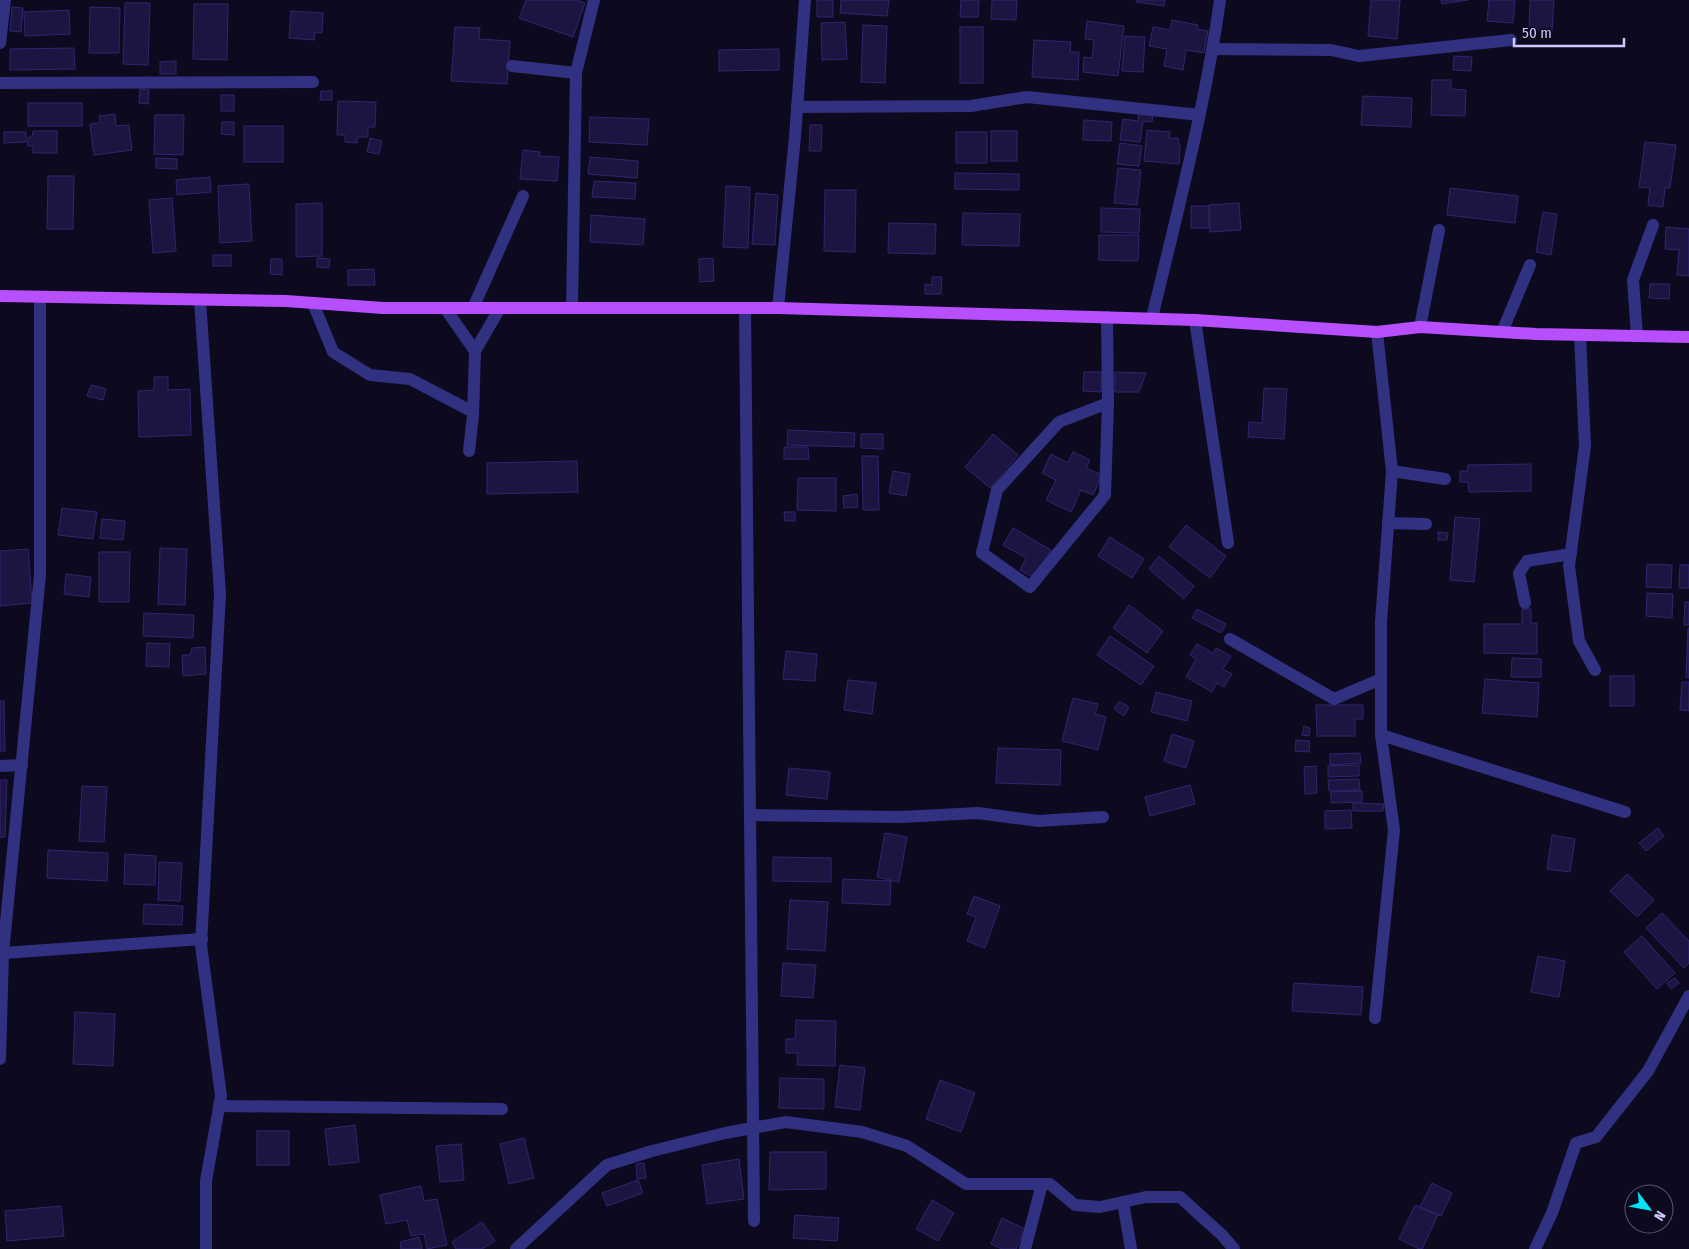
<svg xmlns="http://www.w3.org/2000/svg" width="1689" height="1249" viewBox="0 0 1689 1249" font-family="'Fira Sans Condensed',sans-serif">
<rect width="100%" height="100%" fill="#0d0a1f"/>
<g fill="#1c1542" stroke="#312570">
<polygon points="526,0 576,0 585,3 573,37 519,18"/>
<rect x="817" y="0" width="16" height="17"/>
<polygon points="841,0 889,0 887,16 840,13"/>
<polygon points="961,0 979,0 978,17 960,17"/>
<polygon points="992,0 1017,0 1016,20 991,19"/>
<polygon points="1137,0 1165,0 1164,6 1136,2"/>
<polygon points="1371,0 1400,0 1397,39 1368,36"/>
<polygon points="1441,0 1468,0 1442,4"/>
<polygon points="1489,0 1515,0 1513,23 1487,21"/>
<polygon points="1530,0 1554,0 1552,31 1529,29"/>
<polygon points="125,3 150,3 148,65 123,64"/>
<polygon points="194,4 228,4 227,60 193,59"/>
<polygon points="12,7 23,8 21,32 10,31"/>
<polygon points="90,7 120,8 119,53 89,53"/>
<polygon points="69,10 70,34 25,36 24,12"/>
<polygon points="291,11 323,13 322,33 315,32 314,40 289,38"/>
<polygon points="1172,20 1198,25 1197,29 1208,31 1204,53 1186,50 1183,70 1164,66 1167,49 1149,46 1153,27 1170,30"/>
<polygon points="1087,21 1124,26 1118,76 1083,72 1084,57 1092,58 1094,40 1085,39"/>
<polygon points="845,22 847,59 822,60 821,23"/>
<polygon points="863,25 887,26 885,83 861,82"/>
<polygon points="455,27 480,28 479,39 510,41 507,84 451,81"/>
<rect x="960" y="27" width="23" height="56"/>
<polygon points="1125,36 1145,37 1143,72 1122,71"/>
<polygon points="1034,40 1071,42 1070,52 1079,52 1078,80 1032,77"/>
<polygon points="74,48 75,69 10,70 10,49"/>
<polygon points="779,49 779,70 719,71 719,50"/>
<polygon points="1454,56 1472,57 1471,71 1453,70"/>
<polygon points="176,61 176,74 160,74 160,62"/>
<polygon points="1432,80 1451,80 1451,89 1466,90 1465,116 1431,115"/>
<polygon points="140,89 149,90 148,104 139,103"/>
<polygon points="321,91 332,91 332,100 320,100"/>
<rect x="221" y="95" width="13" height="16"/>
<polygon points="1363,96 1412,98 1411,127 1361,125"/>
<polygon points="338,101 376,102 375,127 368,127 368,137 357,137 357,143 345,142 345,135 337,135"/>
<rect x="28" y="103" width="54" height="23"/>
<polygon points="1139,113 1153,115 1152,122 1143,121 1140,142 1120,140 1123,119 1138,121"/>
<polygon points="115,114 116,126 129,125 132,150 94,155 90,124 100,123 99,116"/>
<polygon points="155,115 184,115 183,155 154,154"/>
<polygon points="590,117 649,119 647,145 589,142"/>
<polygon points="1084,120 1112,122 1111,141 1083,140"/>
<polygon points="222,122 234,122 234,135 221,134"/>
<polygon points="810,125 822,125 821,151 809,151"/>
<rect x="244" y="126" width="39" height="36"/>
<polygon points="1147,130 1170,132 1169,138 1178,138 1180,148 1179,164 1144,161"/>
<polygon points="33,131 57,131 57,153 33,153 33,146 28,146 28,137 32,137"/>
<rect x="991" y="131" width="26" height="30"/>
<polygon points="4,132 26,132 26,142 4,143"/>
<rect x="956" y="132" width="31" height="31"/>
<polygon points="370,138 382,141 379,154 367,152"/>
<polygon points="1645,142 1676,145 1670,188 1665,188 1663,207 1648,205 1650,188 1639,187"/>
<polygon points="1120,143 1142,146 1139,166 1117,164"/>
<polygon points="523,150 540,152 539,156 559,157 557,181 520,179"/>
<polygon points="590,157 638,161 637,178 588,174"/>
<polygon points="156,158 177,159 177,169 156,168"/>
<polygon points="1118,168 1141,170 1137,205 1114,203"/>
<polygon points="955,173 1019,174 1019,190 955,189"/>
<polygon points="48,176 74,176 73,229 47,229"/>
<polygon points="210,177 211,192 177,195 176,180"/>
<polygon points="594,181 636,183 635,199 592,197"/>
<polygon points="249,184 252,241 220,243 218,186"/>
<polygon points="726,186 750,187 748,248 723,247"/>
<polygon points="1450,188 1518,196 1515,223 1447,215"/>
<polygon points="825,190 856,190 855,252 824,251"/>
<polygon points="756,193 778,195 775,245 752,244"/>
<polygon points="172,198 176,251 153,253 149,200"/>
<polygon points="322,203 322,256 296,257 296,204"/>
<polygon points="1239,203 1241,230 1210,232 1209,205"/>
<rect x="1191" y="206" width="18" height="22"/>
<polygon points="1101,208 1140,209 1139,233 1101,232"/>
<polygon points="1543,212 1557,214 1551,255 1536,252"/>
<polygon points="963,213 1020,214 1019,246 962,245"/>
<polygon points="591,215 645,219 643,245 590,242"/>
<polygon points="889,223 936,224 935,254 888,253"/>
<polygon points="1666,227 1689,229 1689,276 1677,275 1679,250 1665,249"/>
<polygon points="1099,235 1139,235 1138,261 1099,260"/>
<rect x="213" y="255" width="18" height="11"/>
<polygon points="317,258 330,259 329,268 317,267"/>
<polygon points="713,258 714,281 700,282 699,259"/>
<polygon points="271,259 282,259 282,275 270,274"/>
<polygon points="374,269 375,285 348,285 348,270"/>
<polygon points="932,277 942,277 941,294 925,294 925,284 932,285"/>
<polygon points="1650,284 1670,284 1669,299 1649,298"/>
<polygon points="1084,372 1102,372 1101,392 1083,391"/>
<polygon points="1115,372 1146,373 1139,392 1115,392"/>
<polygon points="154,377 168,377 168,390 190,389 191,435 139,437 138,391 154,390"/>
<polygon points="91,385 106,389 103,400 87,396"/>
<polygon points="1264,388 1287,389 1284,439 1248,437 1249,422 1262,423"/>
<polygon points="788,430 855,433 854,447 787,445"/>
<polygon points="861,434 883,434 883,449 861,448"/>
<polygon points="993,434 1018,455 990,488 965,467"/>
<polygon points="784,447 808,447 809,459 784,459"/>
<polygon points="1073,452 1090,460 1086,468 1102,475 1093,495 1081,490 1071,512 1046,500 1056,480 1042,473 1051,454 1068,463"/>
<polygon points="862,456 878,456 879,510 863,510"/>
<polygon points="577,461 578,492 487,494 487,463"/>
<polygon points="1531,464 1531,491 1469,492 1468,482 1460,482 1460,471 1467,471 1468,465"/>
<polygon points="893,471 910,474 906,496 889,493"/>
<polygon points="798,478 836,478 836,511 797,510"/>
<polygon points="857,494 858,507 844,508 843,496"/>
<polygon points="62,508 97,512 93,539 58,535"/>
<polygon points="784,512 795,512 795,521 785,521"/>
<polygon points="1455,517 1480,519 1474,582 1450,580"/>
<polygon points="102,519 125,521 123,540 100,538"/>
<polygon points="1186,525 1226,556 1210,578 1169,547"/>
<polygon points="1013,528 1051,550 1034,578 1020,570 1026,558 1003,545"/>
<polygon points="1438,532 1448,533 1447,540 1438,540"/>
<polygon points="1110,537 1144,559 1132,578 1098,556"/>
<polygon points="160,548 187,549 185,605 158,604"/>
<polygon points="28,549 32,603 0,606 0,551"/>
<polygon points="99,552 130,552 129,602 99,602"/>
<polygon points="1159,556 1194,586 1184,599 1149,569"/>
<polygon points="1647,564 1672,565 1671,588 1646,587"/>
<polygon points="1680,565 1689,565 1689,588 1679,588"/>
<polygon points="66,574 91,577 89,597 64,594"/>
<polygon points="1647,593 1673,594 1672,618 1646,616"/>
<polygon points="1685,602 1689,602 1689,625 1684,625"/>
<polygon points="1129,605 1163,631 1147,653 1113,628"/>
<polygon points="1197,609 1226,624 1221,633 1192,618"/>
<polygon points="1522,609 1531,609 1531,623 1537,623 1537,654 1484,653 1484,624 1522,624"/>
<polygon points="144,613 194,615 193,638 143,636"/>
<polygon points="1688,628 1689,628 1689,678 1686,677"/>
<polygon points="1110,636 1154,666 1141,685 1097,655"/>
<polygon points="147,643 170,644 169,667 146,666"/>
<polygon points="1197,644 1213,653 1216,648 1231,656 1223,669 1232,674 1224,687 1217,683 1212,692 1186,677 1196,659 1190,655"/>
<polygon points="205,647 206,674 183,676 182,655 190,655 192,648"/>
<polygon points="786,651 817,654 815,681 783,679"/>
<polygon points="1512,658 1541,659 1541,677 1511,677"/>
<rect x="1610" y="676" width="24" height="30"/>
<polygon points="1485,679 1539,683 1537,717 1482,713"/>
<polygon points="848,680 876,683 872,714 844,710"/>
<polygon points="1682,682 1689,682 1689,711 1680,710"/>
<polygon points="1156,692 1192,701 1187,721 1151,712"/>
<polygon points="1073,698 1098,704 1095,714 1106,717 1098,750 1062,741"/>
<polygon points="0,701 4,701 5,751 0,751"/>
<polygon points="1119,701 1129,707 1124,716 1114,709"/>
<polygon points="1316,705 1363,705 1363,719 1355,719 1355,736 1317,736"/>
<polygon points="1304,726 1310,728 1309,736 1302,735"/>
<polygon points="1172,734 1194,741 1186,768 1164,761"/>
<polygon points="1296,740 1310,741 1309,752 1295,751"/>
<polygon points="998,748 1061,750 1060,785 996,783"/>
<polygon points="1360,753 1361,763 1330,765 1330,754"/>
<polygon points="1359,765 1359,776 1328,777 1328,766"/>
<polygon points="1316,766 1317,793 1305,794 1304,767"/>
<polygon points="789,768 830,772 827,799 786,795"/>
<polygon points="1359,779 1360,790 1329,791 1328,780"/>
<polygon points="0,780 7,780 5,837 0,837"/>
<polygon points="1190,785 1195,804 1150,816 1145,797"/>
<polygon points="82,786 107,787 104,842 79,841"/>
<polygon points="1362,791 1362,802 1331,803 1331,792"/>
<polygon points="1353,803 1384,804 1383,811 1353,811"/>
<polygon points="1351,810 1352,828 1325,829 1325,811"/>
<polygon points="1658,828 1664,836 1646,851 1639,843"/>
<polygon points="885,833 907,837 899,882 877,877"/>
<polygon points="1552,835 1575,839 1570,872 1547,869"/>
<polygon points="48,850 108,853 107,881 47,878"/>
<polygon points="125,854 156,856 155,885 124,884"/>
<polygon points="773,857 831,858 831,882 773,881"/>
<polygon points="159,862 182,863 180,901 158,900"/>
<polygon points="1627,874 1654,900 1637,917 1610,891"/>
<polygon points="843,879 891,881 890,905 842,903"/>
<polygon points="974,896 1000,906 985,948 967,941 976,917 967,914"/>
<polygon points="790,900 828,902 825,951 787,949"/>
<polygon points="144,904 183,906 182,925 143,924"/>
<polygon points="1662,913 1689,941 1689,963 1684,968 1646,928"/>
<polygon points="1642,936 1675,973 1657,989 1624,952"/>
<polygon points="1538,956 1565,961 1559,997 1531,992"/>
<polygon points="783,963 816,965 813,998 781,996"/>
<polygon points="1675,978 1679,983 1671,989 1667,983"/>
<polygon points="1294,983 1363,987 1361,1015 1292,1011"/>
<polygon points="75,1012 115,1014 113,1066 73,1064"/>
<polygon points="796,1020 836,1021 835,1066 797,1065 798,1053 786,1053 786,1039 795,1039"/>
<polygon points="840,1065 865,1068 860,1110 835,1107"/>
<polygon points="780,1078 824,1079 824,1109 779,1108"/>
<polygon points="940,1080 975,1093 961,1132 926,1119"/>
<polygon points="355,1125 359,1162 329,1165 325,1129"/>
<rect x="257" y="1131" width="32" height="34"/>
<polygon points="524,1138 534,1178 509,1184 500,1144"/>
<polygon points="461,1144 464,1180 440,1182 436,1146"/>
<polygon points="770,1152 826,1152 826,1189 769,1190"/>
<polygon points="739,1159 744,1199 707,1204 702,1165"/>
<polygon points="644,1163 646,1178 637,1179 636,1164"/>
<polygon points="638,1180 643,1193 607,1206 602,1193"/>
<polygon points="1432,1183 1452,1193 1441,1216 1420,1207"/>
<polygon points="421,1186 424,1201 437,1199 447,1245 427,1249 424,1234 411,1236 407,1220 386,1224 380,1195"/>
<polygon points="932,1200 954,1213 938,1241 916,1229"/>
<polygon points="1415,1205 1438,1215 1422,1249 1419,1249 1399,1239"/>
<polygon points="61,1206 64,1236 7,1241 5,1211"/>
<polygon points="795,1215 839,1218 837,1241 793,1238"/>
<polygon points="1002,1218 1025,1229 1016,1249 1002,1249 991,1244"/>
<polygon points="482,1222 495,1241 482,1249 456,1249 452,1242"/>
<polygon points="419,1237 422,1249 401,1249 400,1242"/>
</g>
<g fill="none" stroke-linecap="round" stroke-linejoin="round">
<g stroke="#313182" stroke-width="12">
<polyline points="0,43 5,0"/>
<polyline points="1213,49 1331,50 1359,56 1511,40"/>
<polyline points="512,66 576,73"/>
<polyline points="0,83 313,82"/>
<polyline points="797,107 971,106 1027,97 1200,115"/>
<polyline points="200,300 220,594 201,945 221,1096 206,1181 206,1249"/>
<polyline points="313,303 333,352 370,375 410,379 473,412"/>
<polyline points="445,308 475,351 473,415 469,451"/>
<polyline points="473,308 523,196"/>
<polyline points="572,308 576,73 594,0"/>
<polyline points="745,308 754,1221"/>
<polyline points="778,308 795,137 805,0"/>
<polyline points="1107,317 1108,403 1105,495 1030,587 982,553 997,490 1059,422 1108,403"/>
<path d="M 1152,318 C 1177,213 1205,108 1220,0"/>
<polyline points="1195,320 1228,543"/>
<polyline points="1420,327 1439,230"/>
<polyline points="1502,332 1530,265"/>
<polyline points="1580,335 1585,446 1569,566 1579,641 1595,670"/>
<polyline points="1637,336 1633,280 1653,225"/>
<polyline points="475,351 500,308"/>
<polyline points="1392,471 1445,479"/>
<polyline points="1388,523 1426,524"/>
<polyline points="1525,603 1519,573 1527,561 1571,554"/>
<polyline points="1230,639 1334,699 1381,679"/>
<polyline points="1381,735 1625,812"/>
<polyline points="0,766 22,765"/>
<polyline points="751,815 901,817 978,813 1038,821 1103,817"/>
<polyline points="3,953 202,939"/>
<polyline points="1375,1018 1394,830 1381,735 1381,622 1392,471 1377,332"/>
<polyline points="0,1059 3,953 40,575 40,297"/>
<polyline points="219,1106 502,1109"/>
<polyline points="1123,1202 1131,1249"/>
<polyline points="516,1249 607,1165 652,1151 725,1133 786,1122 862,1132 907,1146 966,1184 1050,1184 1075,1205 1100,1207 1146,1197 1180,1197 1222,1235 1234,1249"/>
<polyline points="1025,1249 1042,1184"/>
<polyline points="1535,1249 1552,1213 1576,1143 1596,1137 1648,1071 1689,996"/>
</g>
<polyline stroke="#b74fff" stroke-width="12" points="0,296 286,301 383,308 778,308 1195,320 1377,332 1420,327 1536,334 1689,337"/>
</g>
<g transform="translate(1649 1209) rotate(122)"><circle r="24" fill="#0d0a1f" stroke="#5a5679"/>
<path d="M0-4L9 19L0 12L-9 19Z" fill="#00e4f3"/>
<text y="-8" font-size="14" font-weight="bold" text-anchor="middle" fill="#cdc8ff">N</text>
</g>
<path d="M1514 38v8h110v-8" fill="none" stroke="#cdc8ff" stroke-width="2.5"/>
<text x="1522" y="38" font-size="15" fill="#cdc8ff" stroke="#0d0a1f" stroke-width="4" paint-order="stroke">50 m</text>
</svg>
